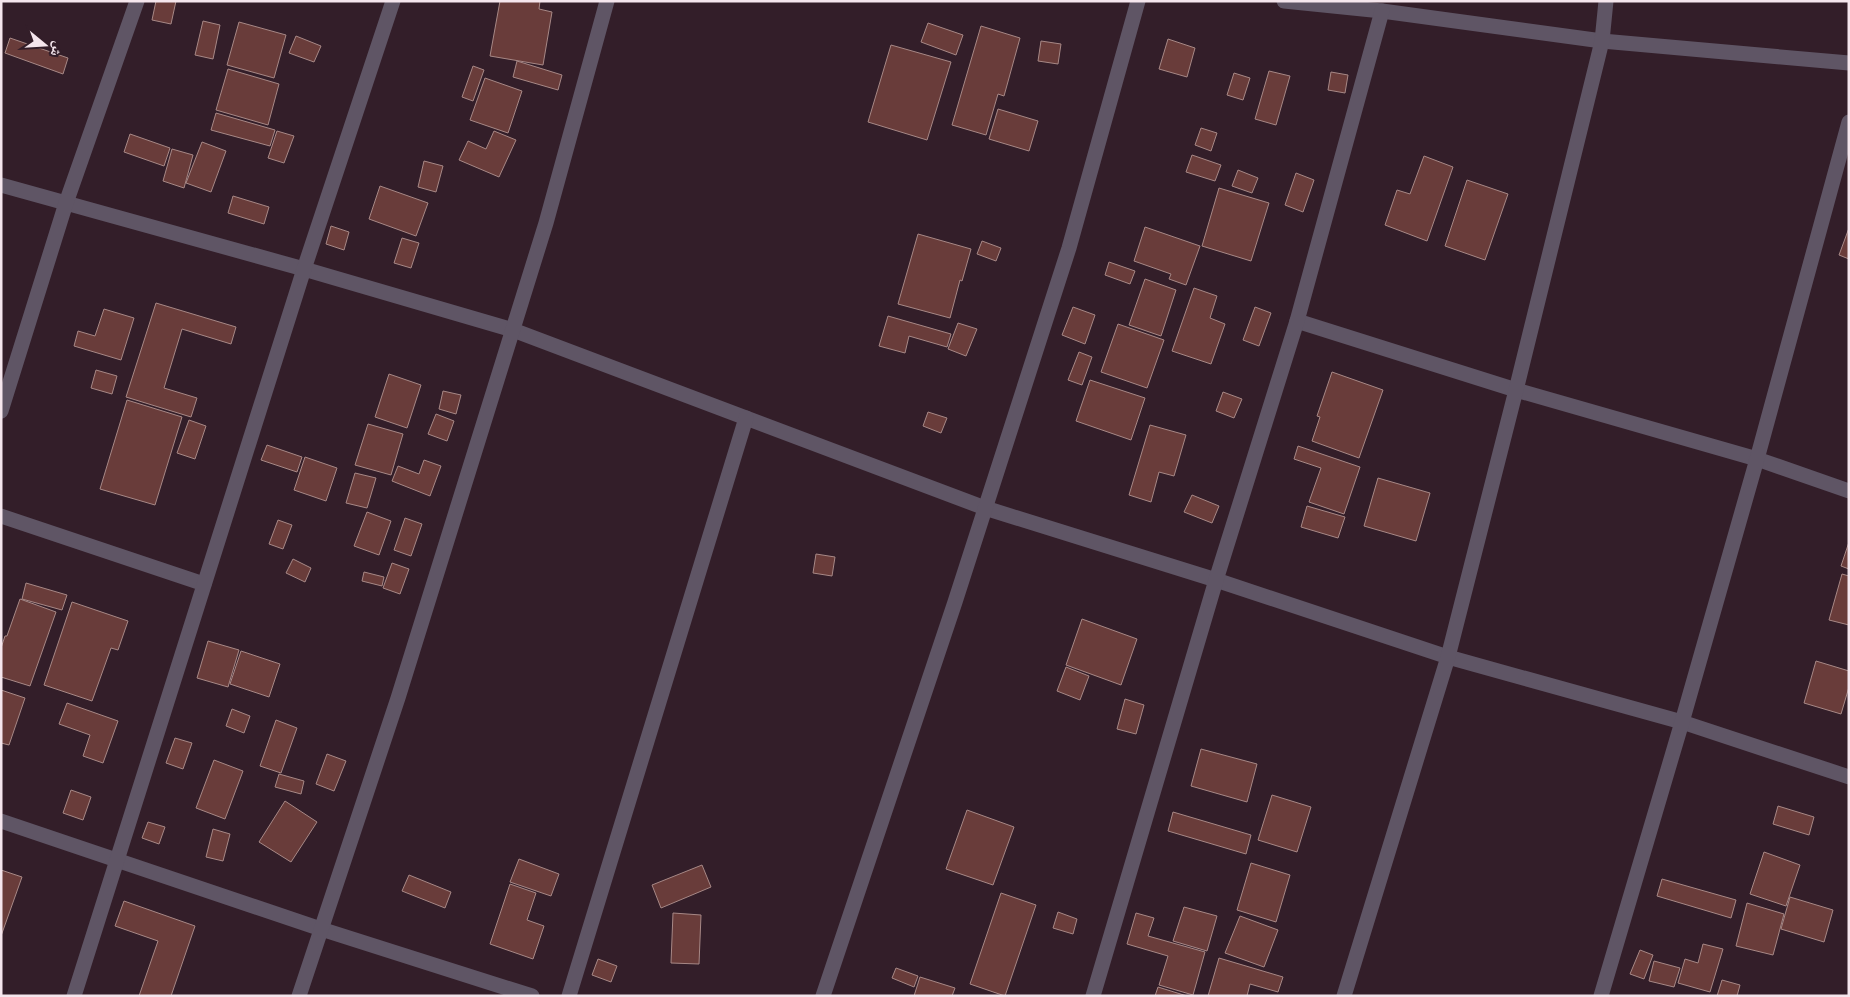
<svg xmlns="http://www.w3.org/2000/svg" width="1850" height="997" viewBox="0 0 1850 997" font-family="Karla,'Noto Naskh Arabic',sans-serif">
<rect width="100%" height="100%" fill="#331e29"/>
<g fill="#693c3a" stroke="#a78886">
<polygon points="156,1 176,1 171,24 152,20"/>
<polygon points="500,1 540,1 539,9 552,12 543,65 490,56"/>
<polygon points="203,21 220,25 213,59 195,55"/>
<polygon points="239,22 286,35 274,78 227,65"/>
<polygon points="928,23 963,35 956,55 921,42"/>
<polygon points="981,26 1020,38 1004,96 998,94 986,135 952,125"/>
<polygon points="296,36 321,46 314,62 289,53"/>
<polygon points="10,38 68,58 63,74 5,53"/>
<polygon points="1168,39 1195,48 1187,77 1159,69"/>
<polygon points="1041,41 1061,44 1058,64 1038,61"/>
<polygon points="891,45 951,62 927,140 868,122"/>
<polygon points="517,61 562,75 558,90 513,77"/>
<polygon points="473,66 484,70 473,101 462,97"/>
<polygon points="228,69 279,84 268,125 216,110"/>
<polygon points="1269,71 1290,76 1276,125 1255,119"/>
<polygon points="1331,72 1348,75 1345,93 1328,90"/>
<polygon points="1234,73 1250,78 1243,100 1227,95"/>
<polygon points="485,78 522,91 508,133 470,120"/>
<polygon points="998,109 1038,121 1029,151 989,139"/>
<polygon points="216,113 275,130 270,146 211,130"/>
<polygon points="1201,128 1217,133 1211,151 1195,145"/>
<polygon points="277,131 294,136 284,163 268,158"/>
<polygon points="494,131 516,140 499,177 459,160 468,141 486,149"/>
<polygon points="130,134 170,148 164,166 124,152"/>
<polygon points="202,142 226,151 211,192 186,183"/>
<polygon points="172,149 193,155 184,188 163,181"/>
<polygon points="1192,155 1221,165 1215,181 1186,172"/>
<polygon points="1424,156 1453,167 1427,241 1385,225 1397,190 1410,194"/>
<polygon points="424,161 443,166 436,192 418,187"/>
<polygon points="1238,170 1258,178 1252,193 1232,186"/>
<polygon points="1296,173 1314,180 1303,212 1285,205"/>
<polygon points="1467,180 1508,194 1485,260 1445,246"/>
<polygon points="380,186 428,203 416,236 369,219"/>
<polygon points="1219,188 1269,203 1251,261 1202,246"/>
<polygon points="233,196 269,207 264,224 228,213"/>
<polygon points="331,226 349,232 344,250 326,244"/>
<polygon points="1145,227 1200,246 1186,285 1169,279 1171,274 1134,261"/>
<polygon points="1849,228 1849,259 1839,255"/>
<polygon points="918,234 971,249 962,281 960,280 950,318 898,304"/>
<polygon points="402,238 419,243 411,268 394,263"/>
<polygon points="982,241 1001,248 996,261 977,254"/>
<polygon points="1109,262 1135,271 1130,284 1105,275"/>
<polygon points="1145,279 1176,290 1161,336 1129,325"/>
<polygon points="1194,288 1217,296 1210,318 1225,324 1211,364 1172,351"/>
<polygon points="156,303 236,327 231,344 182,329 164,388 197,398 191,417 126,397"/>
<polygon points="1073,307 1095,315 1085,344 1062,335"/>
<polygon points="1255,307 1271,313 1259,346 1243,340"/>
<polygon points="104,309 134,318 121,360 74,346 78,331 95,336"/>
<polygon points="888,316 951,334 947,347 909,336 905,353 879,346"/>
<polygon points="958,323 977,329 966,356 948,349"/>
<polygon points="1118,324 1164,340 1147,388 1101,372"/>
<polygon points="1079,352 1092,357 1082,385 1068,380"/>
<polygon points="96,370 117,376 112,394 91,388"/>
<polygon points="1332,372 1383,390 1359,458 1312,441 1320,417 1317,416"/>
<polygon points="389,374 421,385 407,428 375,417"/>
<polygon points="1090,380 1145,398 1131,440 1076,421"/>
<polygon points="443,391 461,395 456,414 439,409"/>
<polygon points="1223,392 1242,399 1234,418 1216,411"/>
<polygon points="127,400 182,417 155,505 100,489"/>
<polygon points="928,412 947,418 941,433 923,426"/>
<polygon points="436,414 454,421 447,441 428,434"/>
<polygon points="189,420 206,426 195,459 177,453"/>
<polygon points="368,424 403,434 391,475 355,465"/>
<polygon points="1150,425 1186,435 1174,476 1159,472 1151,502 1129,495"/>
<polygon points="267,445 302,457 297,472 261,460"/>
<polygon points="1298,446 1360,467 1344,514 1309,502 1321,468 1294,459"/>
<polygon points="305,457 337,468 326,501 294,490"/>
<polygon points="424,460 441,466 430,496 392,481 398,466 419,474"/>
<polygon points="355,473 376,478 367,508 346,503"/>
<polygon points="1378,478 1430,493 1416,541 1364,526"/>
<polygon points="1192,495 1219,506 1212,523 1184,512"/>
<polygon points="1307,506 1345,517 1338,538 1301,527"/>
<polygon points="367,512 391,521 379,555 354,546"/>
<polygon points="405,518 422,524 411,556 394,550"/>
<polygon points="278,520 292,525 283,549 269,544"/>
<polygon points="1849,542 1849,569 1841,566"/>
<polygon points="816,554 835,557 832,576 813,573"/>
<polygon points="293,559 311,568 305,582 286,573"/>
<polygon points="392,563 409,569 400,594 383,588"/>
<polygon points="364,572 384,577 382,586 362,581"/>
<polygon points="1842,574 1849,576 1849,625 1829,620"/>
<polygon points="26,583 67,595 62,610 22,599"/>
<polygon points="20,599 56,612 30,686 1,677 1,648 5,636 7,636"/>
<polygon points="72,602 128,621 118,650 111,648 92,701 44,685"/>
<polygon points="1082,619 1137,639 1121,685 1066,665"/>
<polygon points="208,641 239,650 228,687 197,678"/>
<polygon points="241,651 280,664 269,697 230,684"/>
<polygon points="1816,661 1849,671 1849,687 1841,714 1804,703"/>
<polygon points="1066,667 1089,676 1080,700 1057,691"/>
<polygon points="1,690 25,698 9,745 1,743"/>
<polygon points="1125,699 1144,705 1136,734 1117,729"/>
<polygon points="67,703 118,721 103,763 83,756 90,735 59,724"/>
<polygon points="232,709 250,716 244,733 226,726"/>
<polygon points="276,720 297,728 281,773 260,766"/>
<polygon points="175,738 192,743 183,769 166,763"/>
<polygon points="1201,749 1257,764 1247,802 1191,786"/>
<polygon points="327,754 346,761 334,791 316,784"/>
<polygon points="214,760 243,771 225,819 196,808"/>
<polygon points="279,774 304,781 301,794 275,787"/>
<polygon points="71,790 91,797 83,820 63,813"/>
<polygon points="1272,795 1311,807 1297,852 1258,840"/>
<polygon points="285,801 317,822 291,862 259,842"/>
<polygon points="1778,806 1814,817 1809,835 1773,824"/>
<polygon points="967,810 1014,827 993,885 946,869"/>
<polygon points="1173,812 1251,835 1246,854 1168,831"/>
<polygon points="148,822 165,827 159,844 142,838"/>
<polygon points="213,829 230,834 223,861 206,857"/>
<polygon points="1764,852 1800,865 1786,906 1750,894"/>
<polygon points="519,859 559,874 551,896 510,882"/>
<polygon points="1251,863 1290,875 1276,922 1237,910"/>
<polygon points="702,865 711,887 661,908 652,885"/>
<polygon points="1,870 22,877 1,936"/>
<polygon points="409,875 451,892 445,908 402,891"/>
<polygon points="1662,879 1736,900 1731,918 1657,896"/>
<polygon points="510,884 536,893 527,920 544,926 533,959 490,944"/>
<polygon points="1001,893 1036,905 1005,996 970,984"/>
<polygon points="1790,897 1833,910 1824,942 1781,929"/>
<polygon points="124,901 195,926 171,996 139,996 158,941 115,926"/>
<polygon points="1747,903 1784,914 1773,955 1736,946"/>
<polygon points="1184,907 1217,916 1207,951 1173,941"/>
<polygon points="1058,912 1077,919 1073,934 1053,928"/>
<polygon points="673,913 701,915 699,964 671,963"/>
<polygon points="1136,913 1154,918 1148,936 1205,952 1193,995 1159,985 1168,956 1127,944"/>
<polygon points="1240,916 1278,930 1264,967 1225,953"/>
<polygon points="1703,944 1723,949 1710,992 1678,983 1685,959 1698,963"/>
<polygon points="1640,950 1653,955 1644,979 1630,974"/>
<polygon points="1219,958 1283,977 1278,992 1250,984 1247,996 1208,996"/>
<polygon points="598,959 617,966 611,982 592,975"/>
<polygon points="1654,961 1680,968 1674,987 1649,981"/>
<polygon points="896,968 918,976 914,987 892,978"/>
<polygon points="920,977 955,988 952,996 914,996"/>
<polygon points="1722,980 1740,985 1737,996 1717,996"/>
<polygon points="1158,987 1187,996 1155,996"/>
</g>
<g fill="none" stroke-linecap="round" stroke-linejoin="round">
<g stroke="#5f5565" stroke-width="15">
<polyline points="1284,1 1382,11 1602,41 1849,63"/>
<polyline points="1,185 304,269 513,330 985,508 1216,580 1448,657 1682,722 1849,777"/>
<polyline points="1297,321 1516,390 1757,459 1849,491"/>
<polyline points="1,411 66,203 137,1"/>
<polyline points="1,516 204,584"/>
<polyline points="1,821 321,929 532,996"/>
<polyline points="74,996 304,269 393,1"/>
<polyline points="299,996 398,698 546,223 607,1"/>
<polyline points="569,996 746,418"/>
<polyline points="823,996 955,602 1069,248 1138,1"/>
<polyline points="1093,996 1216,580 1297,321 1382,11"/>
<polyline points="1344,996 1448,657 1516,390 1602,41 1606,1"/>
<polyline points="1601,996 1682,722 1757,459 1849,122"/>
</g>
</g>
<rect width="1850" height="997" fill="none" stroke="#f5e6ed" stroke-width="5"/>
<g transform="translate(45 45) rotate(108)" stroke="#331e29" stroke-width="4" paint-order="stroke">
<path d="M0-4L9 19L0 12L-9 19Z" fill="#f5e6ed"/>
<text y="-8" font-size="14" font-weight="bold" text-anchor="middle" fill="#f5e6ed">ش</text>
</g>
</svg>
